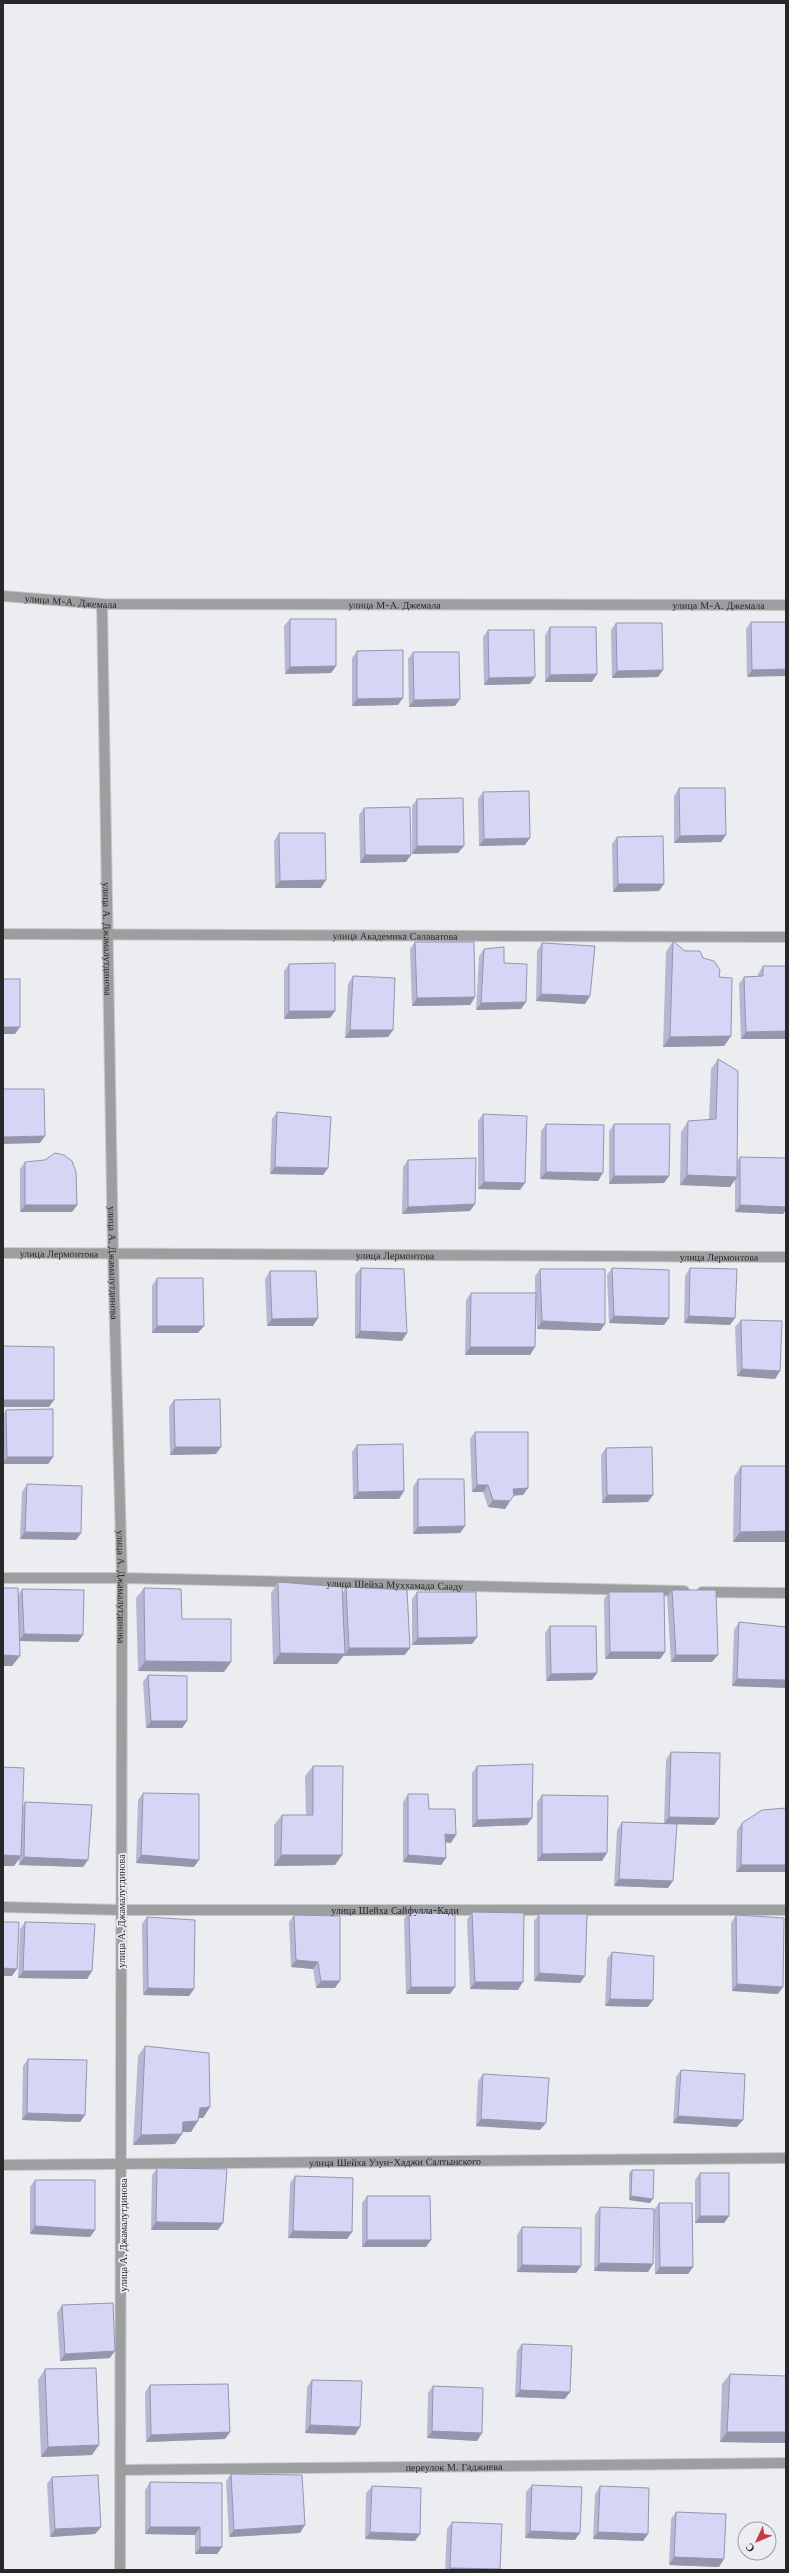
<svg xmlns="http://www.w3.org/2000/svg" width="789" height="2573" viewBox="0 0 789 2573" font-family="'Libre Baskerville',serif">
<rect width="100%" height="100%" fill="#ebedf0"/>
<g fill="none" stroke-linecap="round" stroke-linejoin="round">
<defs>
<g id="street">
<path id="s1" d="M 3,596 L 102,604 L 786,605"/>
<path id="s2" d="M 102,604 L 113,1254 L 122,1578 L 120,2570"/>
<path id="s3" d="M 3,934 L 786,937"/>
<path id="s4" d="M 3,1253 L 786,1257"/>
<path id="s5" d="M 3,1578 L 122,1578 L 684,1591"/>
<polyline points="702,1592 786,1593"/>
<path id="s6" d="M 3,1907 L 120,1910 L 786,1910"/>
<path id="s7" d="M 3,2165 L 786,2158"/>
<path id="s8" d="M 121,2470 L 786,2463"/>
</g>
</defs>
<use href="#street" stroke="#c8cacc" stroke-width="12"/>
<use href="#street" stroke="#9d9e9f" stroke-width="10"/>
</g>
<g fill="#b7b7d4">
<polygon points="290,619 336,666 331,673 285,674 284,626"/>
<polygon points="751,622 786,622 747,677 746,629"/>
<polygon points="616,623 658,677 612,678 611,630"/>
<polygon points="550,627 592,682 545,682 545,635"/>
<polygon points="488,630 530,684 484,685 483,637"/>
<polygon points="357,651 398,705 352,706 352,658"/>
<polygon points="413,652 455,706 409,707 408,659"/>
<polygon points="679,788 726,835 721,842 674,843 674,796"/>
<polygon points="483,792 525,845 479,846 478,799"/>
<polygon points="417,799 458,853 412,854 412,806"/>
<polygon points="364,808 406,862 360,863 359,815"/>
<polygon points="279,833 321,888 275,888 274,841"/>
<polygon points="617,837 659,891 613,892 612,844"/>
<polygon points="673,941 685,951 703,958 719,977 731,1036 724,1046 663,1047 666,952"/>
<polygon points="415,942 475,997 470,1005 412,1006 410,949"/>
<polygon points="542,943 590,996 585,1004 536,1001 537,951"/>
<polygon points="484,949 504,963 526,1002 521,1009 476,1010 479,956"/>
<polygon points="289,964 335,1011 330,1018 284,1019 284,971"/>
<polygon points="763,966 786,971 786,1039 741,1039 739,984 744,977 758,976 758,974"/>
<polygon points="353,976 393,1030 388,1037 345,1038 348,984"/>
<polygon points="718,1059 737,1162 740,1157 783,1214 735,1212 735,1179 730,1187 680,1185 681,1132 688,1121 709,1120 711,1069"/>
<polygon points="277,1112 328,1168 323,1175 270,1174 272,1119"/>
<polygon points="483,1114 520,1190 478,1189 478,1121"/>
<polygon points="546,1124 598,1181 540,1179 541,1131"/>
<polygon points="614,1124 669,1176 664,1183 609,1184 609,1131"/>
<polygon points="408,1160 470,1211 402,1214 403,1167"/>
<polygon points="25,1162 77,1205 72,1212 20,1212 20,1169"/>
<polygon points="361,1268 402,1341 355,1338 355,1275"/>
<polygon points="612,1268 669,1318 664,1325 609,1323 607,1275"/>
<polygon points="690,1268 730,1325 684,1323 685,1276"/>
<polygon points="540,1269 600,1331 537,1329 536,1300 535,1347 530,1355 465,1355 466,1300 471,1293 535,1293 535,1276"/>
<polygon points="270,1271 313,1326 267,1326 265,1279"/>
<polygon points="157,1278 198,1333 152,1333 152,1286"/>
<polygon points="741,1320 780,1371 775,1379 737,1376 735,1327"/>
<polygon points="174,1400 216,1454 170,1455 169,1407"/>
<polygon points="6,1410 53,1457 48,1464 3,1464 3,1415"/>
<polygon points="475,1432 528,1488 523,1495 514,1495 505,1509 488,1507 483,1492 472,1492 470,1439"/>
<polygon points="357,1445 404,1491 399,1499 353,1499 352,1452"/>
<polygon points="606,1448 648,1502 602,1503 601,1455"/>
<polygon points="741,1466 786,1466 786,1542 733,1542 734,1477"/>
<polygon points="418,1479 465,1526 460,1533 413,1534 413,1487"/>
<polygon points="27,1484 81,1533 76,1540 20,1539 22,1492"/>
<polygon points="278,1582 343,1592 346,1587 405,1655 344,1655 337,1664 273,1664 271,1593"/>
<polygon points="3,1588 18,1595 22,1589 83,1635 78,1642 19,1641 12,1666 3,1666"/>
<polygon points="144,1588 182,1619 231,1662 224,1672 138,1671 136,1598"/>
<polygon points="672,1590 712,1662 671,1662 667,1597"/>
<polygon points="417,1592 477,1637 472,1644 412,1645 412,1599"/>
<polygon points="609,1592 665,1652 660,1659 605,1659 604,1599"/>
<polygon points="739,1622 786,1627 786,1688 732,1686 734,1630"/>
<polygon points="550,1626 597,1673 592,1680 546,1681 545,1633"/>
<polygon points="148,1675 187,1721 182,1728 146,1728 143,1682"/>
<polygon points="671,1752 719,1818 714,1825 677,1824 668,1888 614,1886 617,1830 622,1822 664,1823 666,1760"/>
<polygon points="313,1766 342,1855 335,1865 274,1866 274,1825 282,1815 306,1815 305,1776"/>
<polygon points="477,1766 532,1818 527,1825 472,1827 472,1773"/>
<polygon points="3,1767 23,1806 25,1802 88,1860 83,1867 19,1865 19,1859 14,1866 3,1866"/>
<polygon points="143,1793 194,1867 136,1863 138,1800"/>
<polygon points="408,1794 429,1809 451,1843 445,1842 446,1858 441,1865 403,1862 403,1802"/>
<polygon points="542,1795 602,1861 537,1861 537,1802"/>
<polygon points="786,1808 736,1872 737,1830 742,1823"/>
<polygon points="409,1912 450,1994 406,1994 404,1919"/>
<polygon points="472,1912 518,1990 470,1989 467,1920"/>
<polygon points="539,1914 585,1976 580,1983 534,1981 534,1921"/>
<polygon points="294,1915 335,1988 316,1988 313,1969 291,1967 289,1922"/>
<polygon points="736,1915 778,1994 732,1991 731,1923"/>
<polygon points="147,1917 194,1989 189,1996 143,1995 142,1924"/>
<polygon points="25,1922 92,1971 87,1979 18,1978 20,1929"/>
<polygon points="612,1952 648,2007 605,2006 607,1959"/>
<polygon points="145,2046 210,2107 203,2118 199,2118 191,2132 183,2132 175,2144 133,2145 138,2056"/>
<polygon points="28,2059 85,2115 80,2122 22,2120 23,2066"/>
<polygon points="681,2070 737,2127 673,2123 676,2077"/>
<polygon points="483,2074 540,2130 476,2126 478,2081"/>
<polygon points="157,2168 218,2230 151,2230 152,2175"/>
<polygon points="632,2170 650,2203 629,2200 629,2173"/>
<polygon points="700,2173 729,2216 724,2223 695,2223 695,2180"/>
<polygon points="295,2176 352,2232 347,2239 288,2238 290,2183"/>
<polygon points="35,2180 95,2230 90,2237 30,2234 30,2187"/>
<polygon points="367,2196 426,2247 362,2247 362,2203"/>
<polygon points="659,2203 693,2267 688,2274 655,2274 654,2210"/>
<polygon points="600,2207 653,2264 648,2272 594,2271 595,2215"/>
<polygon points="522,2227 581,2266 576,2273 517,2272 517,2235"/>
<polygon points="62,2305 110,2358 60,2361 57,2313"/>
<polygon points="522,2344 565,2399 515,2397 517,2351"/>
<polygon points="45,2369 92,2455 41,2457 38,2380"/>
<polygon points="730,2374 786,2376 786,2443 720,2442 722,2384"/>
<polygon points="312,2380 360,2427 355,2435 305,2433 307,2387"/>
<polygon points="150,2385 230,2432 225,2439 146,2442 145,2392"/>
<polygon points="433,2386 482,2433 477,2441 427,2438 428,2393"/>
<polygon points="231,2474 300,2533 229,2537 226,2481"/>
<polygon points="52,2477 101,2527 95,2534 50,2537 47,2484"/>
<polygon points="150,2482 222,2547 217,2554 195,2554 195,2535 145,2534 145,2490"/>
<polygon points="532,2485 575,2540 525,2538 526,2492"/>
<polygon points="372,2486 415,2541 365,2539 366,2493"/>
<polygon points="600,2486 648,2534 643,2541 593,2539 595,2494"/>
<polygon points="676,2512 719,2567 669,2565 671,2519"/>
<polygon points="452,2522 500,2569 500,2570 445,2570 447,2529"/>
</g>
<g fill="#9595ac">
<polygon points="336,666 331,673 285,674 290,667"/>
<polygon points="786,669 786,676 747,677 752,670"/>
<polygon points="663,670 658,677 612,678 617,671"/>
<polygon points="597,674 592,682 545,682 550,675"/>
<polygon points="535,677 530,684 484,685 489,678"/>
<polygon points="403,698 398,705 352,706 357,699"/>
<polygon points="460,699 455,706 409,707 414,700"/>
<polygon points="726,835 721,842 674,843 680,836"/>
<polygon points="530,838 525,845 479,846 484,839"/>
<polygon points="417,846 464,846 458,853 412,854"/>
<polygon points="365,855 411,855 406,862 360,863"/>
<polygon points="326,880 321,888 275,888 280,881"/>
<polygon points="618,884 664,884 659,891 613,892"/>
<polygon points="541,994 590,996 585,1004 536,1001"/>
<polygon points="475,997 470,1005 412,1006 417,998"/>
<polygon points="526,1002 521,1009 476,1010 481,1003"/>
<polygon points="289,1011 335,1011 330,1018 284,1019"/>
<polygon points="3,1027 20,1027 15,1034 3,1034"/>
<polygon points="350,1030 393,1030 388,1037 345,1038"/>
<polygon points="786,1031 786,1039 741,1039 746,1032"/>
<polygon points="731,1036 724,1046 663,1047 670,1037"/>
<polygon points="45,1136 40,1143 3,1144 3,1137"/>
<polygon points="275,1167 328,1168 323,1175 270,1174"/>
<polygon points="546,1172 603,1173 598,1181 540,1179"/>
<polygon points="687,1175 737,1177 730,1187 680,1185"/>
<polygon points="614,1176 669,1176 664,1183 609,1184"/>
<polygon points="484,1182 525,1183 520,1190 478,1189"/>
<polygon points="475,1204 470,1211 402,1214 408,1207"/>
<polygon points="25,1205 77,1205 72,1212 20,1212"/>
<polygon points="740,1205 786,1207 786,1210 783,1214 735,1212"/>
<polygon points="614,1316 669,1318 664,1325 609,1323"/>
<polygon points="689,1316 735,1318 730,1325 684,1323"/>
<polygon points="318,1318 313,1326 267,1326 272,1319"/>
<polygon points="542,1321 605,1324 600,1331 537,1329"/>
<polygon points="157,1326 204,1326 198,1333 152,1333"/>
<polygon points="360,1331 407,1333 402,1341 355,1338"/>
<polygon points="470,1347 535,1347 530,1355 465,1355"/>
<polygon points="742,1369 780,1371 775,1379 737,1376"/>
<polygon points="3,1400 54,1400 49,1407 3,1407"/>
<polygon points="175,1447 221,1447 216,1454 170,1455"/>
<polygon points="7,1457 53,1457 48,1464 3,1464 3,1463"/>
<polygon points="477,1485 488,1485 483,1492 472,1492"/>
<polygon points="528,1488 523,1495 508,1496 513,1489"/>
<polygon points="404,1491 399,1499 353,1499 358,1492"/>
<polygon points="607,1495 653,1495 648,1502 602,1503"/>
<polygon points="493,1500 510,1501 505,1509 488,1507"/>
<polygon points="465,1526 460,1533 413,1534 418,1527"/>
<polygon points="786,1531 786,1542 733,1542 740,1532"/>
<polygon points="25,1532 81,1533 76,1540 20,1539"/>
<polygon points="24,1634 83,1635 78,1642 19,1641"/>
<polygon points="477,1637 472,1644 412,1645 418,1638"/>
<polygon points="349,1648 410,1648 405,1655 344,1656"/>
<polygon points="610,1652 665,1652 660,1659 605,1659"/>
<polygon points="280,1653 345,1654 337,1664 273,1664"/>
<polygon points="3,1655 20,1656 12,1666 3,1666"/>
<polygon points="676,1655 718,1655 712,1662 671,1662"/>
<polygon points="145,1661 231,1662 224,1672 138,1671"/>
<polygon points="597,1673 592,1680 546,1681 551,1674"/>
<polygon points="737,1679 786,1680 786,1688 732,1686"/>
<polygon points="151,1721 187,1721 182,1728 146,1728"/>
<polygon points="669,1817 719,1818 714,1825 664,1824"/>
<polygon points="532,1818 527,1825 472,1827 477,1820"/>
<polygon points="445,1834 456,1835 451,1843 439,1841"/>
<polygon points="607,1853 602,1861 537,1861 542,1854"/>
<polygon points="3,1855 21,1856 14,1866 3,1866"/>
<polygon points="141,1855 199,1860 194,1867 136,1863"/>
<polygon points="281,1855 342,1855 335,1865 274,1866"/>
<polygon points="408,1855 446,1858 441,1865 403,1862"/>
<polygon points="24,1857 88,1860 83,1867 19,1865"/>
<polygon points="741,1865 786,1865 786,1872 736,1872"/>
<polygon points="619,1879 673,1881 668,1888 614,1886"/>
<polygon points="296,1960 318,1962 313,1969 291,1967"/>
<polygon points="3,1968 17,1969 12,1976 3,1976"/>
<polygon points="23,1971 92,1971 87,1979 18,1978"/>
<polygon points="539,1973 585,1976 580,1983 534,1981"/>
<polygon points="321,1981 340,1981 335,1988 316,1988"/>
<polygon points="475,1982 523,1982 518,1990 470,1989"/>
<polygon points="737,1984 783,1987 778,1994 732,1991"/>
<polygon points="411,1987 455,1987 450,1994 406,1994"/>
<polygon points="148,1988 194,1989 189,1996 143,1995"/>
<polygon points="610,1999 653,2000 648,2007 605,2006"/>
<polygon points="210,2107 203,2118 193,2118 200,2108"/>
<polygon points="27,2113 85,2115 80,2122 22,2120"/>
<polygon points="678,2116 743,2120 737,2127 673,2123"/>
<polygon points="481,2119 546,2123 540,2130 476,2126"/>
<polygon points="198,2121 191,2132 176,2132 183,2122"/>
<polygon points="182,2134 175,2144 133,2145 141,2135"/>
<polygon points="631,2196 653,2199 650,2203 629,2200"/>
<polygon points="700,2216 729,2216 724,2223 695,2223"/>
<polygon points="156,2222 223,2223 218,2230 151,2230"/>
<polygon points="35,2226 95,2230 90,2237 30,2234"/>
<polygon points="293,2231 352,2232 347,2239 288,2238"/>
<polygon points="367,2240 431,2240 426,2247 362,2247"/>
<polygon points="599,2263 653,2264 648,2272 594,2271"/>
<polygon points="522,2265 581,2266 576,2273 517,2272"/>
<polygon points="660,2267 693,2267 688,2274 655,2274"/>
<polygon points="115,2351 110,2358 60,2361 65,2354"/>
<polygon points="520,2390 570,2392 565,2399 515,2397"/>
<polygon points="310,2425 360,2427 355,2435 305,2433"/>
<polygon points="432,2431 482,2433 477,2441 427,2438"/>
<polygon points="230,2432 225,2439 146,2442 151,2435"/>
<polygon points="727,2432 786,2432 786,2443 720,2442"/>
<polygon points="99,2445 92,2455 41,2457 48,2447"/>
<polygon points="305,2525 300,2533 229,2537 234,2530"/>
<polygon points="101,2527 95,2534 50,2537 55,2529"/>
<polygon points="150,2527 200,2527 195,2535 145,2534"/>
<polygon points="530,2531 580,2533 575,2540 525,2538"/>
<polygon points="370,2532 420,2534 415,2541 365,2539"/>
<polygon points="598,2532 648,2534 643,2541 593,2539"/>
<polygon points="200,2547 222,2547 217,2554 195,2554"/>
<polygon points="674,2557 724,2559 719,2567 669,2565"/>
<polygon points="450,2568 500,2569 500,2570 448,2570"/>
</g>
<g fill="#d5d5f6" stroke="#9595ac">
<polygon points="290,619 336,619 336,666 290,667"/>
<polygon points="751,622 786,622 786,669 752,670"/>
<polygon points="616,623 662,623 663,670 617,671"/>
<polygon points="550,627 596,627 597,674 550,675"/>
<polygon points="488,630 534,630 535,677 489,678"/>
<polygon points="403,650 403,698 357,699 357,651"/>
<polygon points="413,652 459,652 460,699 414,700"/>
<polygon points="679,788 725,788 726,835 680,836"/>
<polygon points="529,791 530,838 484,839 483,792"/>
<polygon points="463,798 464,846 417,846 417,799"/>
<polygon points="410,807 411,855 365,855 364,808"/>
<polygon points="279,833 325,833 326,880 280,881"/>
<polygon points="663,836 664,884 618,884 617,837"/>
<polygon points="673,941 685,951 700,951 703,958 714,961 720,970 719,977 732,978 731,1036 670,1037"/>
<polygon points="415,942 474,942 475,997 417,998"/>
<polygon points="542,943 595,946 590,996 541,994"/>
<polygon points="504,947 504,963 527,964 526,1002 481,1003 484,949"/>
<polygon points="335,963 335,1011 289,1011 289,964"/>
<polygon points="763,966 786,966 786,1031 746,1032 744,977 763,976"/>
<polygon points="353,976 395,978 393,1030 350,1030"/>
<rect x="3" y="979" width="17" height="48"/>
<polygon points="718,1059 738,1071 737,1177 687,1175 688,1121 716,1119"/>
<polygon points="3,1089 44,1089 45,1136 3,1137"/>
<polygon points="277,1112 331,1117 328,1168 275,1167"/>
<polygon points="483,1114 527,1116 525,1183 484,1182"/>
<polygon points="546,1124 604,1125 603,1173 546,1172"/>
<polygon points="614,1124 670,1124 669,1176 614,1176"/>
<polygon points="55,1153 64,1155 72,1161 76,1172 77,1205 25,1205 25,1162 45,1160"/>
<polygon points="740,1157 786,1158 786,1207 740,1205"/>
<polygon points="476,1158 475,1204 408,1207 408,1160"/>
<polygon points="361,1268 404,1269 407,1333 360,1331"/>
<polygon points="612,1268 669,1270 669,1318 614,1316"/>
<polygon points="690,1268 737,1269 735,1318 689,1316"/>
<polygon points="540,1269 605,1269 605,1324 542,1321"/>
<polygon points="270,1271 316,1271 318,1318 272,1319"/>
<polygon points="157,1278 203,1278 204,1326 157,1326"/>
<polygon points="471,1293 536,1293 535,1347 470,1347"/>
<polygon points="741,1320 782,1321 780,1371 742,1369"/>
<polygon points="3,1346 54,1347 54,1400 3,1400"/>
<polygon points="220,1399 221,1447 175,1447 174,1400"/>
<polygon points="53,1409 53,1457 7,1457 6,1410"/>
<polygon points="475,1432 528,1432 528,1488 513,1489 514,1495 510,1501 493,1500 488,1485 477,1485"/>
<polygon points="403,1444 404,1491 358,1492 357,1445"/>
<polygon points="652,1447 653,1495 607,1495 606,1448"/>
<polygon points="741,1466 786,1466 786,1531 740,1532"/>
<polygon points="418,1479 464,1479 465,1526 418,1527"/>
<polygon points="27,1484 82,1486 81,1533 25,1532"/>
<polygon points="278,1582 342,1587 345,1654 280,1653"/>
<polygon points="346,1587 407,1590 410,1648 349,1648"/>
<polygon points="3,1588 18,1588 20,1656 3,1655"/>
<polygon points="144,1588 181,1589 182,1619 231,1619 231,1662 145,1661"/>
<polygon points="22,1589 84,1590 83,1635 24,1634"/>
<polygon points="672,1590 716,1590 718,1655 676,1655"/>
<polygon points="417,1592 476,1592 477,1637 418,1638"/>
<polygon points="609,1592 664,1592 665,1652 610,1652"/>
<polygon points="739,1622 786,1627 786,1680 737,1679"/>
<polygon points="550,1626 596,1626 597,1673 551,1674"/>
<polygon points="148,1675 187,1676 187,1721 151,1721"/>
<polygon points="671,1752 720,1753 719,1818 669,1817"/>
<polygon points="533,1764 532,1818 477,1820 477,1766"/>
<polygon points="313,1766 343,1766 342,1855 281,1855 282,1815 313,1815"/>
<polygon points="3,1767 24,1768 21,1856 3,1855"/>
<polygon points="143,1793 199,1794 199,1860 141,1855"/>
<polygon points="408,1794 428,1794 429,1809 455,1809 456,1835 445,1834 446,1858 408,1855"/>
<polygon points="542,1795 608,1796 607,1853 542,1854"/>
<polygon points="25,1802 92,1805 88,1860 24,1857"/>
<polygon points="786,1808 786,1865 741,1865 742,1823 762,1810"/>
<polygon points="622,1822 677,1824 673,1881 619,1879"/>
<polygon points="409,1912 455,1914 455,1987 411,1987"/>
<polygon points="472,1912 524,1913 523,1982 475,1982"/>
<polygon points="539,1914 587,1914 585,1976 539,1973"/>
<polygon points="294,1915 340,1916 340,1981 321,1981 318,1962 296,1960"/>
<polygon points="736,1915 784,1918 783,1987 737,1984"/>
<polygon points="147,1917 195,1920 194,1989 148,1988"/>
<polygon points="3,1922 19,1922 17,1969 3,1968"/>
<polygon points="25,1922 95,1924 92,1971 23,1971"/>
<polygon points="612,1952 654,1956 653,2000 610,1999"/>
<polygon points="145,2046 209,2053 210,2107 200,2108 198,2121 183,2122 182,2134 141,2135"/>
<polygon points="28,2059 87,2060 85,2115 27,2113"/>
<polygon points="681,2070 745,2074 743,2120 678,2116"/>
<polygon points="483,2074 549,2078 546,2123 481,2119"/>
<polygon points="157,2168 227,2169 223,2223 156,2222"/>
<polygon points="632,2170 654,2170 653,2199 631,2196"/>
<rect x="700" y="2173" width="29" height="43"/>
<polygon points="295,2176 353,2178 352,2232 293,2231"/>
<polygon points="35,2180 95,2180 95,2230 35,2226"/>
<polygon points="367,2196 430,2196 431,2240 367,2240"/>
<polygon points="659,2203 692,2203 693,2267 660,2267"/>
<polygon points="600,2207 654,2209 653,2264 599,2263"/>
<polygon points="522,2227 581,2228 581,2266 522,2265"/>
<polygon points="113,2303 115,2351 65,2354 62,2305"/>
<polygon points="522,2344 572,2346 570,2392 520,2390"/>
<polygon points="96,2368 99,2445 48,2447 45,2369"/>
<polygon points="730,2374 786,2376 786,2432 727,2432"/>
<polygon points="312,2380 362,2381 360,2427 310,2425"/>
<polygon points="228,2384 230,2432 151,2435 150,2385"/>
<polygon points="433,2386 483,2388 482,2433 432,2431"/>
<polygon points="231,2474 302,2475 305,2525 234,2530"/>
<polygon points="98,2475 101,2527 55,2529 52,2477"/>
<polygon points="150,2482 222,2483 222,2547 200,2547 200,2527 150,2527"/>
<polygon points="532,2485 582,2487 580,2533 530,2531"/>
<polygon points="372,2486 421,2488 420,2534 370,2532"/>
<polygon points="600,2486 649,2488 648,2534 598,2532"/>
<polygon points="676,2512 726,2514 724,2559 674,2557"/>
<polygon points="452,2522 502,2524 500,2569 450,2568"/>
</g>
<g text-anchor="middle" dominant-baseline="central" stroke-width="3.5" stroke-linejoin="round" paint-order="stroke">
<g font-size="10" fill="#28282a" stroke="#ebedf0">
<text stroke="none"><textPath href="#s1" startOffset="68">улица М-А. Джемала</textPath></text>
<text stroke="none"><textPath href="#s1" startOffset="392">улица М-А. Джемала</textPath></text>
<text stroke="none"><textPath href="#s1" startOffset="716">улица М-А. Джемала</textPath></text>
<text stroke="none"><textPath href="#s3" startOffset="392">улица Академика Салаватова</textPath></text>
<text stroke="none"><textPath href="#s2" startOffset="335">улица А. Джамалутдинова</textPath></text>
<text stroke="none"><textPath href="#s4" startOffset="56">улица Лермонтова</textPath></text>
<text stroke="none"><textPath href="#s4" startOffset="392">улица Лермонтова</textPath></text>
<text stroke="none"><textPath href="#s4" startOffset="716">улица Лермонтова</textPath></text>
<text stroke="none"><textPath href="#s2" startOffset="659">улица А. Джамалутдинова</textPath></text>
<text stroke="none"><textPath href="#s5" startOffset="392">улица Шейха Муххамада Сааду</textPath></text>
<text stroke="none"><textPath href="#s2" startOffset="983">улица А. Джамалутдинова</textPath></text>
<text stroke="none"><textPath href="#s6" startOffset="392">улица Шейха Сайфулла-Кади</textPath></text>
<text transform="translate(121 1911) rotate(-90)">улица А. Джамалутдинова</text>
<text stroke="none"><textPath href="#s7" startOffset="392">улица Шейха Узун-Хаджи Салтынского</textPath></text>
<text transform="translate(123 2235) rotate(-90)">улица А. Джамалутдинова</text>
<text stroke="none"><textPath href="#s8" startOffset="333">переулок М. Гаджиева</textPath></text>
</g>
</g>
<rect width="789" height="2573" fill="none" stroke="#28282a" stroke-width="8"/>
<g transform="translate(757 2541) rotate(226)"><circle r="19" fill="#ebedf0" stroke="#9d9ea1"/>
<path d="M0-3L7 15L0 10L-7 15Z" fill="#c83845"/>
<text y="-6" font-size="11" font-weight="bold" text-anchor="middle" fill="#28282a">С</text>
</g>
</svg>
